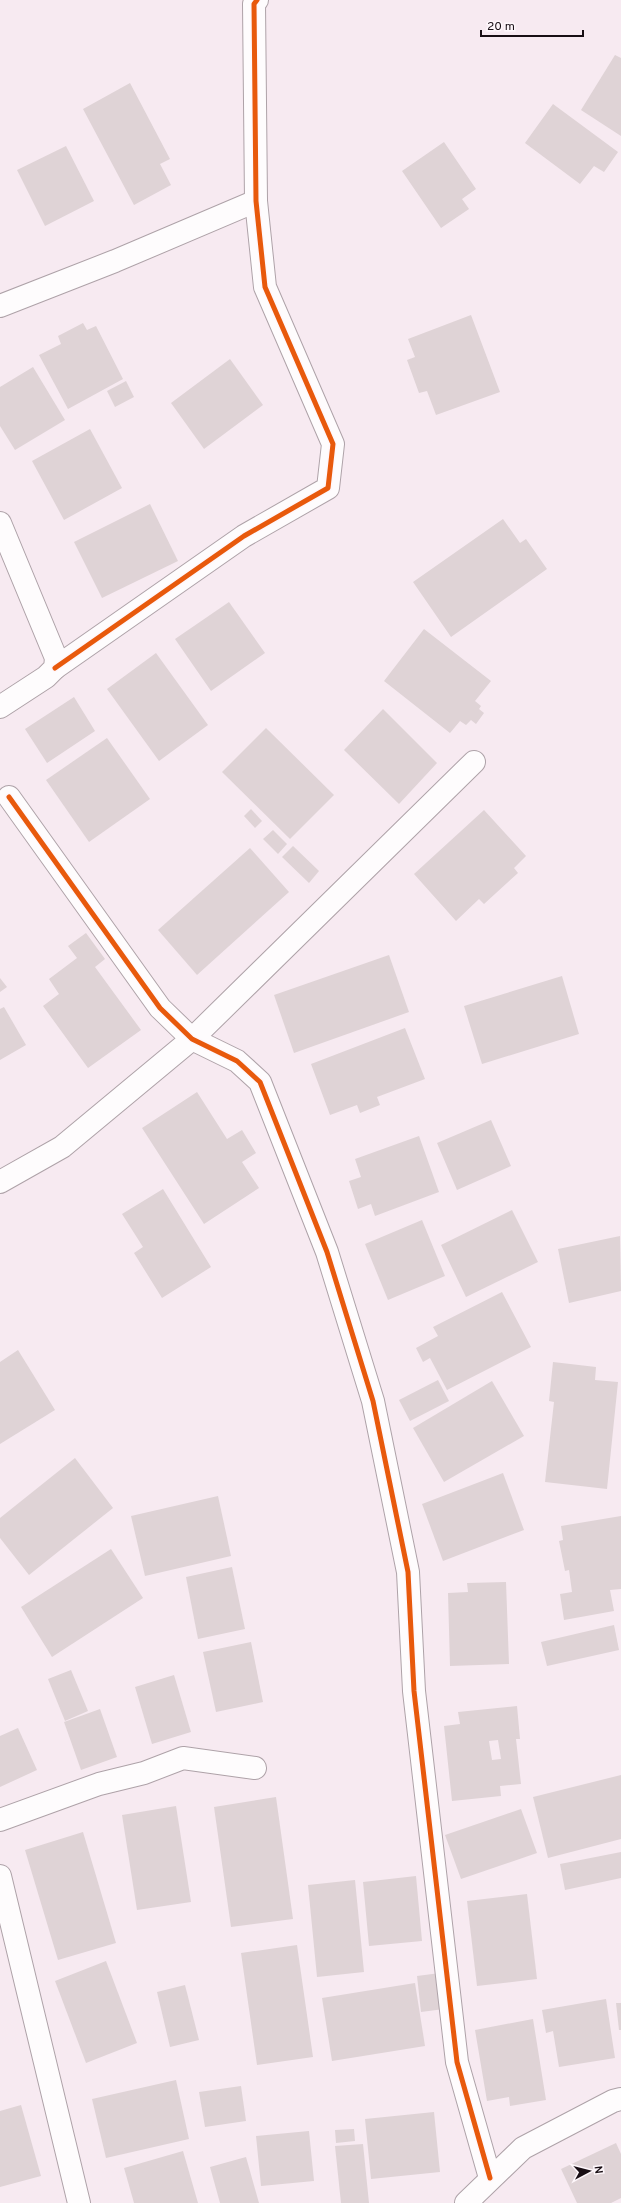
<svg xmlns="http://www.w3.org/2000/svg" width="621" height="2203" viewBox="0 0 621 2203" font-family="Overpass,sans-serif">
<rect width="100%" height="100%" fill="#f7eaf1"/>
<g fill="#dfd3d6" fill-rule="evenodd">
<polygon points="615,55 621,58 621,136 581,110"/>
<polygon points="130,83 170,159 160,164 171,185 134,205 83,109"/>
<polygon points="553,104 618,152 604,172 594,166 580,184 525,143"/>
<polygon points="444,142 476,189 462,199 469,209 441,228 402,171"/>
<polygon points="66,146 94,201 45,226 17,170"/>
<polygon points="471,315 500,392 436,415 427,391 419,393 407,360 415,357 408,339"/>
<polygon points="83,323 87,330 96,326 123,379 68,409 39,355 61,344 58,336"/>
<polygon points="230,359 263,405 204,449 171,403"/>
<polygon points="33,367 65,420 15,450 0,426 0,387"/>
<polygon points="126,381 134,397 115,407 107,391"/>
<polygon points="90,429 122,488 64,520 32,461"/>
<polygon points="150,504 178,561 102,598 74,542"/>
<polygon points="503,519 520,543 526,539 547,569 451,637 413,582"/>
<polygon points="229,602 265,653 211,691 175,639"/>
<polygon points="424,629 491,681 475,701 481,706 479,709 484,713 476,724 471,720 466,725 460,721 450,733 384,681"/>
<polygon points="156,653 208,725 159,761 107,689"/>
<polygon points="74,697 95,731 47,763 25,729"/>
<polygon points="383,709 437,763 399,804 344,750"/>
<polygon points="266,728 334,795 290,839 222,772"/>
<polygon points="107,738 150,799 89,842 46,780"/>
<polygon points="251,809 262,821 255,828 244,816"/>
<polygon points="484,810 526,856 514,868 518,873 484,904 479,899 456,921 414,874"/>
<polygon points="273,830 287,844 278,854 263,839"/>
<polygon points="293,846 319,871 309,883 282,857"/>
<polygon points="250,848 289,892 197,975 158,930"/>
<polygon points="86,933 105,959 95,967 141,1030 88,1068 43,1006 59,994 49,979 77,958 68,946"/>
<polygon points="389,955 409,1012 294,1053 274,995"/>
<polygon points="562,976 579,1034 482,1064 464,1006"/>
<polygon points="0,978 7,987 0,992"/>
<polygon points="4,1007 26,1045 0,1060 0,1009"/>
<polygon points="405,1028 425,1079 377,1097 380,1105 360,1113 357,1105 330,1115 311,1064"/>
<polygon points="197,1092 227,1139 242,1130 256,1153 242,1162 259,1188 204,1224 142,1128"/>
<polygon points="491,1120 511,1166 457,1190 437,1143"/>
<polygon points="419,1136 439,1192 375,1216 371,1204 358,1209 349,1181 361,1177 355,1159"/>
<polygon points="163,1189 211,1267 162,1298 134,1253 143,1247 122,1214"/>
<polygon points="512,1210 538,1262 466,1297 441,1245"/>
<polygon points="422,1220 445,1276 388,1300 365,1244"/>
<polygon points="620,1236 621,1291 569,1303 558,1249"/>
<polygon points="502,1292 531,1347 447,1390 430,1358 423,1362 416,1348 438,1336 433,1327"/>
<polygon points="18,1350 55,1410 0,1444 0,1362"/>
<polygon points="553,1362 596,1367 595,1380 618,1382 607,1489 545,1482 554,1402 549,1401"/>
<polygon points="438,1380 449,1401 410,1421 399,1400"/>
<polygon points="492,1381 524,1436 444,1482 413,1428"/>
<polygon points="75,1458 113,1508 29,1575 0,1538 0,1518"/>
<polygon points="503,1473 524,1530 443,1561 422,1504"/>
<polygon points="218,1496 231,1556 145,1576 131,1516"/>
<polygon points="621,1516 621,1589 610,1590 614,1611 564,1620 560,1594 572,1592 569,1570 565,1571 559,1541 563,1540 561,1526"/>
<polygon points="111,1549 143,1598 52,1657 21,1607"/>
<polygon points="232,1567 245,1629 198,1639 186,1577"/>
<polygon points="506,1582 509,1664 450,1666 448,1593 468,1592 467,1583"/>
<polygon points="614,1625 619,1650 547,1666 541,1642"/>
<polygon points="251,1642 263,1702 216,1712 203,1652"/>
<polygon points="71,1670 88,1711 65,1721 48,1679"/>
<polygon points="174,1675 191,1732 152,1744 135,1687"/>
<path d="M 517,1706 L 520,1739 L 516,1739 L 521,1784 L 500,1786 L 501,1796 L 452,1801 L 444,1726 L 460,1724 L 458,1712 ZM 498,1740 L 501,1759 L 492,1760 L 489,1741 Z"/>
<polygon points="100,1709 117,1757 81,1770 64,1722"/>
<polygon points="18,1728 37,1770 0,1787 0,1736"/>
<polygon points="621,1775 621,1839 548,1858 533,1797"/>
<polygon points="276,1797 293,1919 231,1927 214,1807"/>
<polygon points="176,1806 191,1902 137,1910 122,1815"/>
<polygon points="521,1809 537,1853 461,1879 445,1835"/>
<polygon points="83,1832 116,1943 58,1960 25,1850"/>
<polygon points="621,1852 621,1878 565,1890 560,1864"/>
<polygon points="416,1876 422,1941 369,1946 363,1882"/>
<polygon points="355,1880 364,1972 317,1977 308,1885"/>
<polygon points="527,1894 537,1979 477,1986 467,1901"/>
<polygon points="297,1945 313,2057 257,2065 241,1953"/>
<polygon points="106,1961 137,2043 86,2063 55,1981"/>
<polygon points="440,1973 444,2009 421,2012 417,1976"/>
<polygon points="415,1983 425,2046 332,2061 322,1998"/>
<polygon points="185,1985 199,2040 170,2047 157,1992"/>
<polygon points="606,1999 615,2058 559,2067 553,2031 546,2033 542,2010"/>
<polygon points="616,2003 621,2003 621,2030 619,2030"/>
<polygon points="533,2019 546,2100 510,2106 509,2097 487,2101 475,2030"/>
<polygon points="176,2080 189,2139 106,2158 92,2099"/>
<polygon points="241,2086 246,2121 205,2127 199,2092"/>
<polygon points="21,2105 41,2176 0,2187 0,2111"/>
<polygon points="434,2112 440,2172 371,2179 365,2119"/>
<polygon points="354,2129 355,2141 336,2143 335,2130"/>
<polygon points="309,2131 314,2181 261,2186 256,2136"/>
<polygon points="616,2143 621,2154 621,2198 611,2203 577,2203 561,2169"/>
<polygon points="363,2144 369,2203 341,2203 335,2146"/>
<polygon points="183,2151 198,2203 134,2203 124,2168"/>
<polygon points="246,2157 259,2203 220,2203 210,2167"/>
</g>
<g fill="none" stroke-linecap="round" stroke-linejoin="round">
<defs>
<g id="minor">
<polyline points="0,306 115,261 256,201"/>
<polyline points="0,523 56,658 55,668 46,677 0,707"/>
<polyline points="55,668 244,536 328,488 333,444 265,287 256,201 254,4 257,0"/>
<polyline points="9,797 160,1008 192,1039 237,1061 260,1082 327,1252 373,1401 408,1572 414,1691 457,2062 490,2178"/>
<polyline points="0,1182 62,1147 192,1039 474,762"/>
<polyline points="0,1820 99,1784 144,1773 183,1758 255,1768"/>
<polyline points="0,1876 79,2203"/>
<polyline points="466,2203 523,2148 613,2101 621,2099"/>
</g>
</defs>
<use href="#minor" stroke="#aea2a8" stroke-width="24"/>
<use href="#minor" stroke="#fefcfd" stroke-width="22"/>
<defs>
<g id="cycleway">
<polyline points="55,668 244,536 328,488 333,444 265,287 256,201 254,4 257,0"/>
<polyline points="9,797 160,1008 192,1039 237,1061 260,1082 327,1252 373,1401 408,1572 414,1691 457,2062 490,2178"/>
</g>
</defs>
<use href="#cycleway" stroke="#fef7fb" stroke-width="8"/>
<use href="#cycleway" stroke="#e8590c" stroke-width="5"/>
</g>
<g transform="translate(589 2171) rotate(83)" stroke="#fef7fb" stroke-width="3" paint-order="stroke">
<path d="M0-3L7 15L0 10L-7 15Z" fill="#180e14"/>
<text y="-6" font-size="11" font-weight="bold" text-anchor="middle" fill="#180e14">N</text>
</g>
<path d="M481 30v6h102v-6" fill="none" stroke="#180e14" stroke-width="2"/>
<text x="487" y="30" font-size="12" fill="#180e14" stroke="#fef7fb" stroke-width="3" paint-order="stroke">20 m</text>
</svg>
